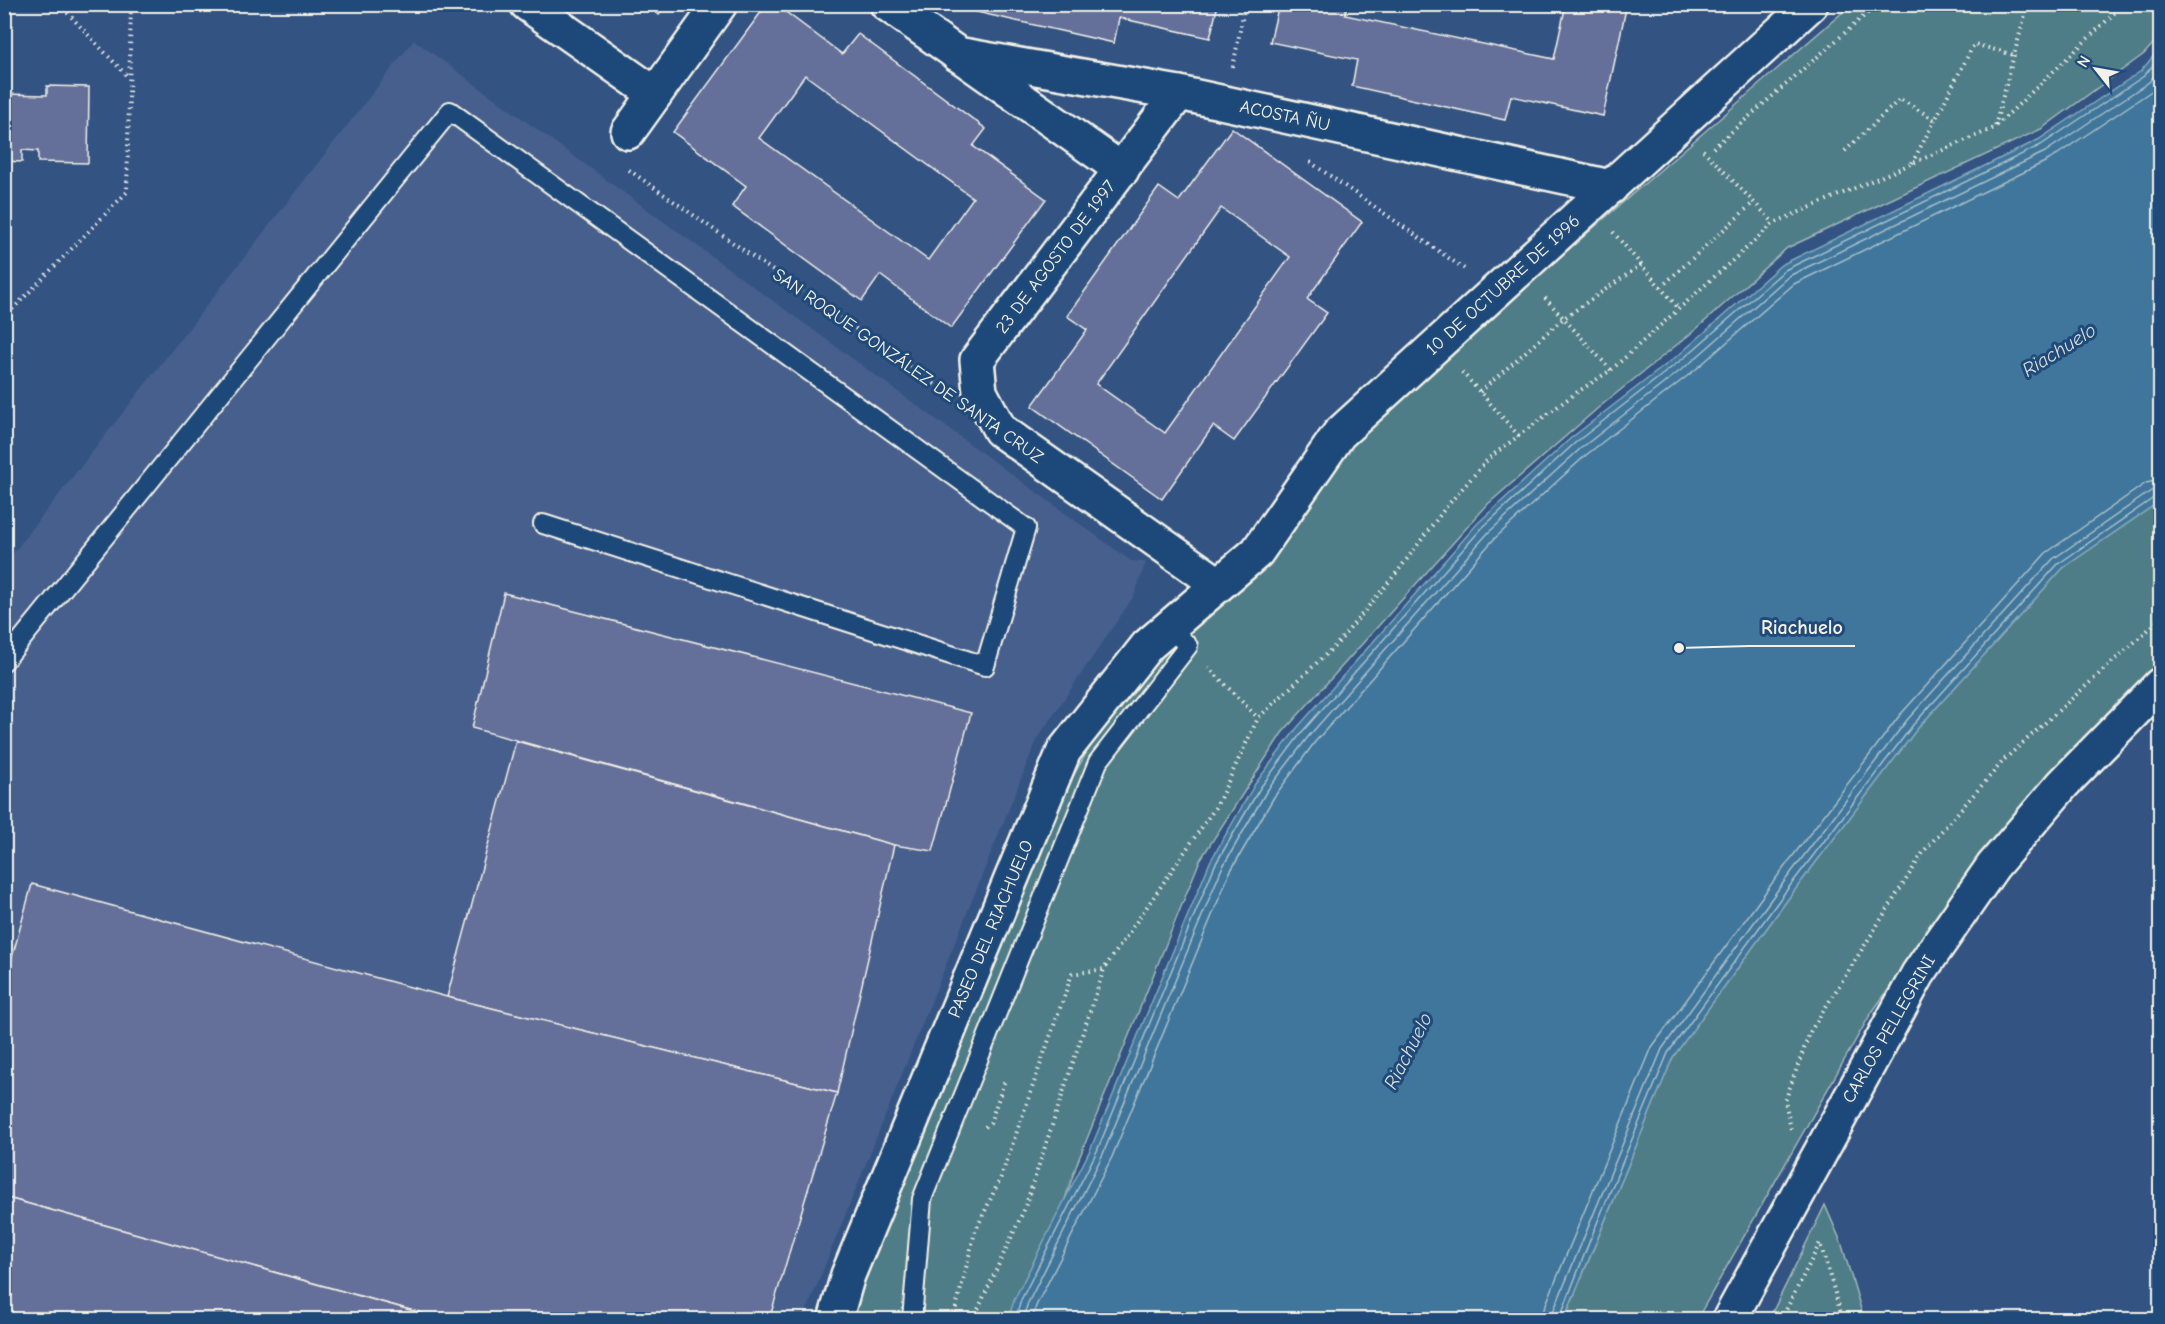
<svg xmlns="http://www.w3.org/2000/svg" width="2165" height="1324" viewBox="0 0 2165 1324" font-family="'Comic Neue',sans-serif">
<rect width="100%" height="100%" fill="#335483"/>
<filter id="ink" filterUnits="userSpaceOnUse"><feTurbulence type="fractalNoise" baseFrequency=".0167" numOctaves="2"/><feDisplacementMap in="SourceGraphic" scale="12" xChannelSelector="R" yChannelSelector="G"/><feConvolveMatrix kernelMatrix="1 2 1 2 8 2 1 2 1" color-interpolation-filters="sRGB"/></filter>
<g filter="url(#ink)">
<polygon fill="#465f8c" points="414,40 1131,561 1146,562 1134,596 1037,739 803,1320 5,1319 4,565"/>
<g fill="#4f7d87" stroke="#a2b7b8" stroke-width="1.5">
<polygon points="1851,5 2160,5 2160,36 2144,54 2041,129 1787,248 1694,331 1598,408 1488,504 1282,733 1200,860 1078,1161 1024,1319 852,1320 872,1253 1002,936 1069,783 1109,714 1361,429"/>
<polygon points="2160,501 2160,670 2009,822 1870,1015 1697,1319 1564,1320 1673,1057 1788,899 1917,729 2063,568"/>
<polygon points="1825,1205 1841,1242 1864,1319 1769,1319"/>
</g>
<polygon fill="#3f769b" stroke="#87a7ba" stroke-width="1.5" points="2160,48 2160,501 2063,568 1917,729 1788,899 1673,1057 1564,1319 1008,1319 1015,1298 1091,1148 1210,862 1255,784 1297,728 1478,523 1571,438 1681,353 1781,265 2038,140 2141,71"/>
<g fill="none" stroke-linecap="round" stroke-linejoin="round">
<g stroke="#acc0c9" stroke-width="1.5">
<polyline points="1015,1320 1021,1300 1097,1151 1215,865 1260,788 1302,732 1482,528 1575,443 1685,357 1785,270 2041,145 2144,76 2160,57"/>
<polyline points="1022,1320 1028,1303 1103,1154 1222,868 1266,792 1308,737 1488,533 1580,449 1690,363 1789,276 2045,152 2149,82 2160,69"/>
<polyline points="1032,1320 1036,1306 1112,1157 1230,872 1274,797 1315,742 1494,539 1586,455 1695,370 1794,284 2049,160 2153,90 2160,82"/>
<polyline points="1543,1320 1544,1309 1652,1047 1770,886 1900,715 2046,553 2146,483 2160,480"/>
<polyline points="1552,1320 1553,1312 1662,1049 1777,891 1907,720 2053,559 2151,491 2160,489"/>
<polyline points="1559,1320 1590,1240 1668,1053 1783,895 1913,725 2058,564 2155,497 2160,496"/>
</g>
</g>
<g fill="#65709a" stroke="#f4f1e8" stroke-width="1.5" fill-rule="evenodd">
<polygon points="645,4 666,4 659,15"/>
<path d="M 767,4 L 775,4 L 842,54 L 858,34 L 986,129 L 973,146 L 1046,199 L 951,328 L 880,275 L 862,301 L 732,206 L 746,186 L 673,132 ZM 805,75 L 973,198 L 928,260 L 759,138 Z"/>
<polygon points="960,4 1218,4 1210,38 1119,18 1114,43 959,8"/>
<polygon points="1279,4 1347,4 1345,15 1554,59 1566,4 1627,4 1603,116 1511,96 1505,120 1352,86 1357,60 1270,42"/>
<polygon points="47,86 89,87 88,163 38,162 38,151 22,150 22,162 4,161 4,94 47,95"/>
<path d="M 1232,128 L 1362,222 L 1307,299 L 1327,313 L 1234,441 L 1213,426 L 1162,499 L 1032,406 L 1087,330 L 1067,316 L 1159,187 L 1179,201 ZM 1221,208 L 1290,257 L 1165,433 L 1096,384 Z"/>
<polygon points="504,593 971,713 933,851 894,845 472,728"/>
<polygon points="516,741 894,845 837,1093 447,997"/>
<polygon points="32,884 447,997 837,1093 769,1320 446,1320 4,1197 4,987"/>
<polygon points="4,1197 446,1320 4,1320"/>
</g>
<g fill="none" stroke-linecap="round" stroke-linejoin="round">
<defs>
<g id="service">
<polyline points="4,661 450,111 1026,528 985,666 543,524"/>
<polyline points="912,1320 922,1199 1098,762 1188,646 1170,627"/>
</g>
<g id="minor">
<polyline points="527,4 655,94"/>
<polyline points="887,4 1122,170"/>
<polyline points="957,54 1179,93 1611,187"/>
<polyline points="1179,93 977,360 980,392 1000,430 1218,584"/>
<polyline points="628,132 720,4"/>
<polyline points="835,1320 848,1275 1064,751 1147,646 1257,552 1339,434 1811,4"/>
</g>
<polyline id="tertiary" points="1729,1320 1918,974 1993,866 2063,784 2160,685"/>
</defs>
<use href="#service" stroke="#f4f1e8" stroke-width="22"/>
<use href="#minor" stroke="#f4f1e8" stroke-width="38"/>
<use href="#tertiary" stroke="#f4f1e8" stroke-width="38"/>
<g stroke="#f4f1e8" stroke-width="4" stroke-dasharray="1.5 4.5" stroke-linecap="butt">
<polyline points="59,4 129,78"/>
<polyline points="1233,67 1245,4"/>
<polyline points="1995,126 2014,55"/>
<polyline points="1713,148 1878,4"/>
<polyline points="1703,150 1774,223"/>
<polyline points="1845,151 1900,99 1935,120 1974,44 2014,55 2028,4"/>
<polyline points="1310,162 1466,270"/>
<polyline points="1912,163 1935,120"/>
<polyline points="629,170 943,390"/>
<polyline points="1613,232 1679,309"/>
<polyline points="1661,287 1754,202"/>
<polyline points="1545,298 1611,370"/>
<polyline points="4,318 127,192 131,4"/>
<polyline points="1462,372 1519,436"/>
<polyline points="1480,392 1564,318 1641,265"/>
<polyline points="1208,667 1258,718"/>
<polyline points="985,1127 990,1123 1005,1080"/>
<polyline points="1791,1129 1785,1101 1810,1032 1924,851 2005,759 2160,619"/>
<polyline points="956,1320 955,1312 975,1232 1001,1177 1072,974 1104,969"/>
<polyline points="973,1320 1024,1210 1104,969 1217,805 1258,718 1337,644 1398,571 1446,507 1489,458 1573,395 1611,370 1774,223 1994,128 2124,4"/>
<polyline points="1781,1320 1820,1243 1843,1320"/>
</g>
<use href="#service" stroke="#1f4a7a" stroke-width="18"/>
<use href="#minor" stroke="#1f4a7a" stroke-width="33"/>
<use href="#tertiary" stroke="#1f4a7a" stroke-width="33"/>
</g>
</g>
<g text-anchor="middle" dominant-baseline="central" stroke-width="6" stroke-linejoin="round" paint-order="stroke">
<g font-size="18" fill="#f4f1e8" stroke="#1f4a7a">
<text transform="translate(1285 116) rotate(12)">ACOSTA ÑU</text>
<text transform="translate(1056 257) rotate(-53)">23 DE AGOSTO DE 1997</text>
<text transform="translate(1503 285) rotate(-42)">10 DE OCTUBRE DE 1996</text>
<text transform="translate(908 366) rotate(35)">SAN ROQUE GONZÁLEZ DE SANTA CRUZ</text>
<text transform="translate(991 929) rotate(-67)">PASEO DEL RIACHUELO</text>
<text transform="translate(1889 1029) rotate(-60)">CARLOS PELLEGRINI</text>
</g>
<g font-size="20" font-style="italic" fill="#d9dfdc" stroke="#1f4a7a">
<text transform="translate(2059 350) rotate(-32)">Riachuelo</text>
<text transform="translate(1408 1051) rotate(-63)">Riachuelo</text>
</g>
</g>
<path fill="none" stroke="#f4f1e8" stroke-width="2" d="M1679 648L1749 646H1855"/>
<circle fill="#f4f1e8" stroke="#1f4a7a" stroke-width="2" cx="1679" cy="648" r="6"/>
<g font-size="20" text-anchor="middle" font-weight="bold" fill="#f4f1e8" stroke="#1f4a7a" stroke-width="6" stroke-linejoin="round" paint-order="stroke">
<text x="1802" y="634">Riachuelo</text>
</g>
<rect width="2165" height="1324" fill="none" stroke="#1f4a7a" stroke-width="24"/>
<rect x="12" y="12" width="2141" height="1300" fill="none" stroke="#f4f1e8" stroke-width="2" filter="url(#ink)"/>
<g transform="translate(2096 69) rotate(301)" stroke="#1f4a7a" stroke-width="4.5" paint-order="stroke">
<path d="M0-4.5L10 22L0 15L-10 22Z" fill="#f4f1e8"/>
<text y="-9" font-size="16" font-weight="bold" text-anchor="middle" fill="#f4f1e8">N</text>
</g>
</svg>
